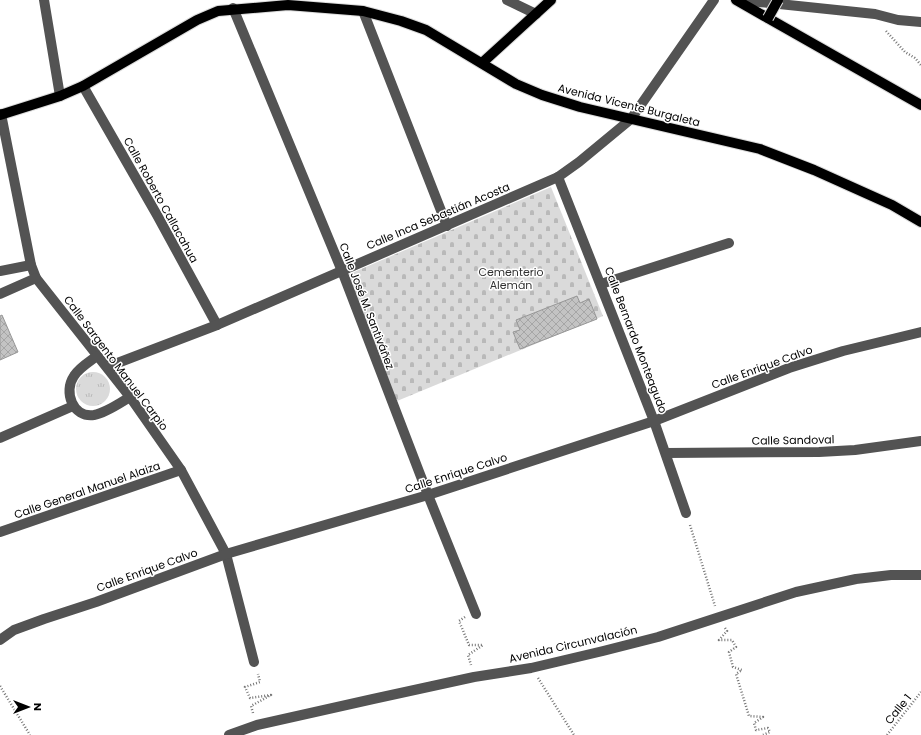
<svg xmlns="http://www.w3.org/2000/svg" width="921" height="735" viewBox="0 0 921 735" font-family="Poppins,sans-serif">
<defs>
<pattern id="cemetery-stones" width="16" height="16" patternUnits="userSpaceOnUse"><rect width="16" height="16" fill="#dadada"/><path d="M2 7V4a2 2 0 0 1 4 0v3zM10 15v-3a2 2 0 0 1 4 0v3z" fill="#b9b9b9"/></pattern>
<pattern id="park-tufts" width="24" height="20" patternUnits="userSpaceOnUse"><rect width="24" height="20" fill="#dadada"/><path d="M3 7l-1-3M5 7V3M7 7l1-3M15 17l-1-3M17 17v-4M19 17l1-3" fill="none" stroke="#b9b9b9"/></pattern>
<pattern id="building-cross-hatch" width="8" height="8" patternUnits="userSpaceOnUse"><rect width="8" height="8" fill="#c3c3c3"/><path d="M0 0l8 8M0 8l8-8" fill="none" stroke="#a6a6a6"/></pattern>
</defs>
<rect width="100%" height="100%" fill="#fff"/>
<polygon fill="url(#cemetery-stones)" points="551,187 603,316 397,401 345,276"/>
<circle fill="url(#park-tufts)" cx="93" cy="389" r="17"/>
<g fill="url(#building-cross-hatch)" stroke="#979797">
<polygon points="577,296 580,303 589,299 597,319 520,349 513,332 520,330 516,320"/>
<polygon points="2,315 18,352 0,360 0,316"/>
</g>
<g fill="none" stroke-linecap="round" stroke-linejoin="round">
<defs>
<g id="major">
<polyline points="736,0 921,105"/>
<polyline points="482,63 551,0"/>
<polyline points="0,115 60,96 83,86 197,20 218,11 288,5 363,11 401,21 426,30 516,84 542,95 580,107 760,149 814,170 892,205 921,222"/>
</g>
</defs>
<use href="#major" stroke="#dbdbdb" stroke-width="12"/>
<g stroke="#757575" stroke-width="2.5" stroke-dasharray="1 2" stroke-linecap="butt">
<polyline points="886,31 905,52 915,58 921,65"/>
<polyline points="690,525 715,606"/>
<polyline points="465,617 459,621 469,645 483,645 468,655 471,665"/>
<polyline points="725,628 727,631 719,640 732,640 736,647 729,652 733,667 742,670 736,674 749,716 763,717 754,723 756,730 768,728 770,732 763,735"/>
<polyline points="538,678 574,735"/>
<polyline points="0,686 30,735"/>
<polyline points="253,713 251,706 271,695 250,698 245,687 260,682 258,674"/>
<polyline points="887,735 921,692"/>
</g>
<g stroke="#535353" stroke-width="10">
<polyline points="44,0 60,96"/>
<polyline points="507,0 536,14"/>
<polyline points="741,0 875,14 898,20 921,22"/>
<polyline points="233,8 342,271 428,495 476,614"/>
<polyline points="363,11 447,226"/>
<polyline points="83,86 157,215 217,325"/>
<polyline points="1,114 31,265 36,278 130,397 181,470 226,554 254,662"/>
<polyline points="558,177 654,421 686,513"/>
<polyline points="0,271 31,265"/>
<polyline points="601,284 729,243"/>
<polyline points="0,294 36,278"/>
<path d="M 97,356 C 89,362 79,368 74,376 C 63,392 73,418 94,415 C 106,413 120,403 130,397"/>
<polyline points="107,367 217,325 558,177 579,162 631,119 714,0"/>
<polyline points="0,438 73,406"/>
<polyline points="666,453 819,452 855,450 921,441"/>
<polyline points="0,532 181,470"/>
<polyline points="0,640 14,630 44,619 96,602 226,554 428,495 654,421 789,368 843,351 921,332"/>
<polyline points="229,735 257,725 373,699 474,677 531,668 603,651 658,637 796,592 856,579 891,575 921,575"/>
</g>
<use href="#major" stroke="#000" stroke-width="10"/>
<defs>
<polyline id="major-bridge" points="768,18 778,0"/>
</defs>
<use href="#major-bridge" stroke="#dbdbdb" stroke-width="12" stroke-linecap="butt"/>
<use href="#major-bridge" stroke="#000" stroke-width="10"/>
</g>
<g text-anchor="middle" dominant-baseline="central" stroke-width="3" stroke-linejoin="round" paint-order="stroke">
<g font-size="11" fill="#000" stroke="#fff">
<text transform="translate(629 105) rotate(14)">Avenida Vicente Burgaleta</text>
<text transform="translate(161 200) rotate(61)">Calle Roberto Callacahua</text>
<text transform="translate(438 216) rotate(-23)">Calle Inca Sebastián Acosta</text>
<text transform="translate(367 306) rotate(69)">Calle José M. Santiváñez</text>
<text transform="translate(636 340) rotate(69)">Calle Bernardo Monteagudo</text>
<text transform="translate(116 363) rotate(53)">Calle Sargento Manuel Carpio</text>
<text transform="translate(762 367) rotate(-20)">Calle Enrique Calvo</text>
<text transform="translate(793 440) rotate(-1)">Calle Sandoval</text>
<text transform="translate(456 473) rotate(-18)">Calle Enrique Calvo</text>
<text transform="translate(87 490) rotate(-19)">Calle General Manuel Alaiza</text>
<text transform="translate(147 570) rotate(-20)">Calle Enrique Calvo</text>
<text transform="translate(573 644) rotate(-13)">Avenida Circunvalación</text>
<text transform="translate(898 709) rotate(-51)">Calle 1</text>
</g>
<g font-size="11" fill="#313131" stroke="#fff">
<text x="511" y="272">Cementerio<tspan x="511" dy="13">Alemán</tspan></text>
</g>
</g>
<g transform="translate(28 707) rotate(90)" stroke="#ffffff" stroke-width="3" paint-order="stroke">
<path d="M0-3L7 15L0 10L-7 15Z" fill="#000000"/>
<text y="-6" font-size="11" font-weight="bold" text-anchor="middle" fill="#000000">N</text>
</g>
</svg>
